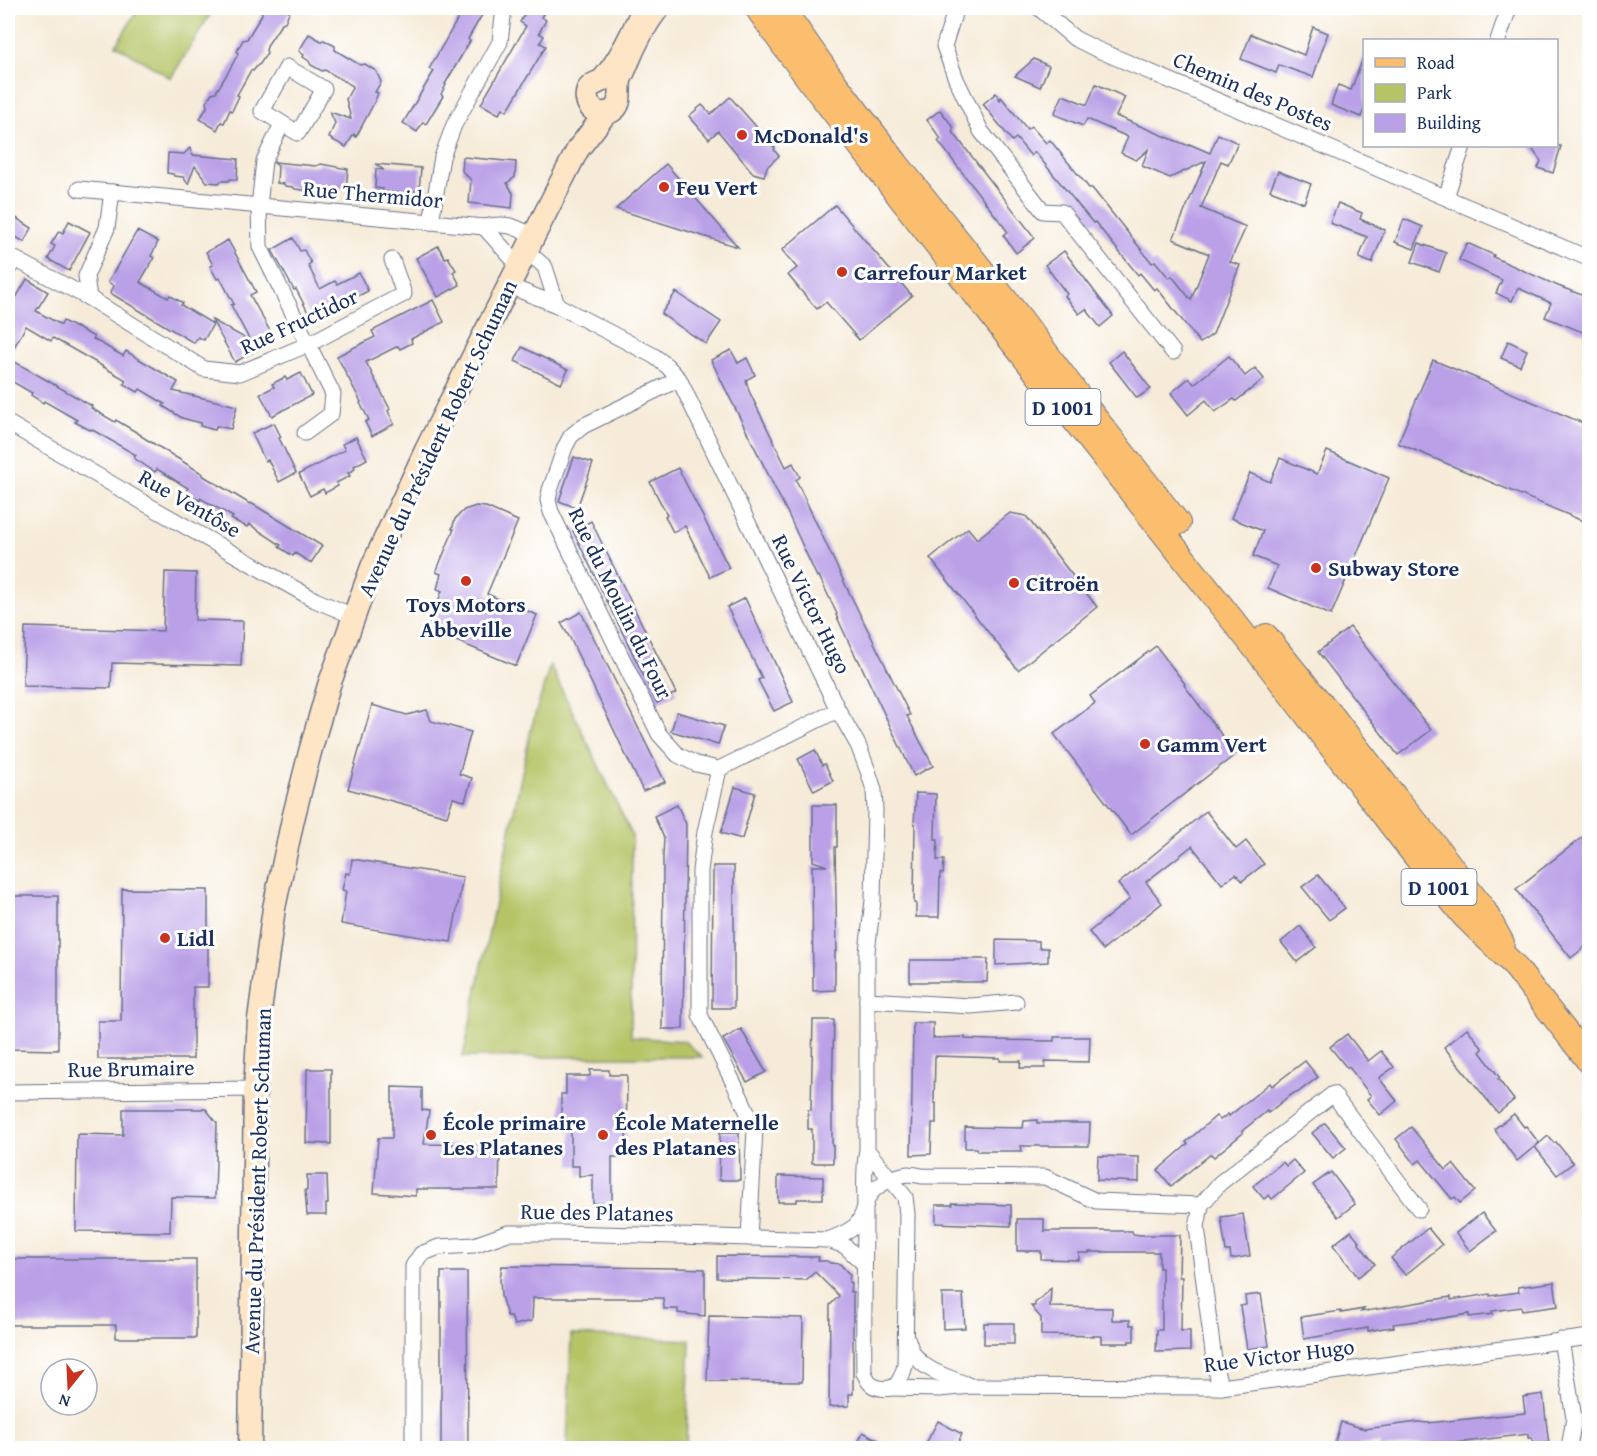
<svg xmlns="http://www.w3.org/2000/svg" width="1597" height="1456" viewBox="0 0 1597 1456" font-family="'Gentium Book Plus',serif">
<rect width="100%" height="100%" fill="#fff"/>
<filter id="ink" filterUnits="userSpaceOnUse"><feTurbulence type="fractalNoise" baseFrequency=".0167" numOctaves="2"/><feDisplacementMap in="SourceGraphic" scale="12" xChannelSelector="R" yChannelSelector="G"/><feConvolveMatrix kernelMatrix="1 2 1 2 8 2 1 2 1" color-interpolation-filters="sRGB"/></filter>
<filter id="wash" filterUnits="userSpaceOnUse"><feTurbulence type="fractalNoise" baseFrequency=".008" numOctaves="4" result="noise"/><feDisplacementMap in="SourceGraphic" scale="24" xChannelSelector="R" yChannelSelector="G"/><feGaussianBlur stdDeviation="1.35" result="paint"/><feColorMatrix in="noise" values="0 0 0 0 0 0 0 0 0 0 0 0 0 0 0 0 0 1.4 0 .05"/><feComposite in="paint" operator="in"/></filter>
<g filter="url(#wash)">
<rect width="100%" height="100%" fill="#f6ebd8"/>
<g fill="#b6c466" stroke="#687a62" stroke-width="1.5">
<polygon points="139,8 214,8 171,78 116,45"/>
<polygon points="550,665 632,835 631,1037 684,1041 702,1057 463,1057 531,729"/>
<polygon points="571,1335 690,1340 686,1448 567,1448"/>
</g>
<g id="blocks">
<g fill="#baa0e7">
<polygon points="261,8 291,8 285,22 282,23 268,44 266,50 267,53 260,64 258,65 253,71 251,70 237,95 239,96 232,111 230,110 224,123 221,122 217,130 200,119 207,107 206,102 212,93 216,92 227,74 238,54 237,51 243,40 247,39 262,14"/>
<polygon points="464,8 486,8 468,39 470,41 445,84 446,85 441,94 443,96 426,124 423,122 417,132 403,123 434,71 429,69"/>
<polygon points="528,8 547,8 541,17 546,20 539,33 544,36 540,43 546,46 507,111 503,108 499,114 481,104 526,26 520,22"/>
<polygon points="1313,27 1328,33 1313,77 1279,65 1276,73 1241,59 1251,34 1304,55"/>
<polygon points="309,34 321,41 324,40 335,46 335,50 360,65 365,64 376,71 381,82 375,92 378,93 375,101 356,137 354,134 346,147 329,138 335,123 330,112 351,119 346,99 353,86 325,70 322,71 311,65 309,61 303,57 304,55 299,51"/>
<polygon points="1363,58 1365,59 1365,107 1361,117 1331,105 1338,85 1351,90"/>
<polygon points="1034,59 1049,66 1040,87 1015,76"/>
<polygon points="1096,84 1125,97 1116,116 1174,140 1189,146 1189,144 1210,153 1218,134 1238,143 1228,164 1221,161 1201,208 1246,227 1230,262 1240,265 1213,334 1200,343 1157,288 1154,290 1140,273 1138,275 1095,222 1093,223 1035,152 1031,156 1016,138 1012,141 983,104 996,93 1000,100 1001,97 1027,129 1031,126 1046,143 1050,140 1089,188 1092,188 1152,263 1155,261 1169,278 1172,276 1191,300 1209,254 1173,239 1206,161 1170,178 1142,166 1148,150 1136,160 1121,153 1128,137 1087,119 1083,126 1054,114 1063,95 1087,105"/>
<polygon points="730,97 775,148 774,150 779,156 767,167 764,176 753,173 718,131 709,139 689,116 702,105 711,114"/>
<polygon points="940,110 954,128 952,131 1035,238 1016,253 1003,235 1008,232 938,141 941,139 927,120"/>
<polygon points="1530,146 1561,146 1553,173 1538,168 1541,161"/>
<polygon points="190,148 192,155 238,159 237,180 230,179 229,181 221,181 219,183 207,182 195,166 188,184 183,177 174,176 173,174 167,173 168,153 184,154"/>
<polygon points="463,157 516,162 515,177 507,183 513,193 512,208 469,203 471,180 462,171"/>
<polygon points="274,162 316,166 321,164 348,169 346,189 339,188 338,191 323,189 323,192 310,191 295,189 293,187 285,186 284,184 277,183 278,166 274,163"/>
<polygon points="375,164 421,168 419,191 411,191 411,194 383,192 383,189 375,188 376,169 384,170"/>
<polygon points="666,164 738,247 616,209"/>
<polygon points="1278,171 1311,184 1304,203 1270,190"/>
<polygon points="1338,203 1362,213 1360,219 1385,230 1372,263 1359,258 1367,237 1330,223"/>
<polygon points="835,205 912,296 859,340 826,302 817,309 802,292 788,275 797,268 782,250"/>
<polygon points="13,216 32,228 24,242 8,232 8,224"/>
<polygon points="1404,219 1423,227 1414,249 1395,242"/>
<polygon points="69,221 90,232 69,271 48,259 55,246 51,244 59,231 63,233"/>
<polygon points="137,231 158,242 151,256 154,258 140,282 168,298 170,295 176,299 183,303 181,305 213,324 204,340 198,337 194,343 110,293 114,286 108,282"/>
<polygon points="293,238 300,251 304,250 307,256 311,263 308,265 320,289 335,281 337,284 359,273 368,291 312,320 296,289 294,290 272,250"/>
<polygon points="228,240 256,292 250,295 275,340 235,362 212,320 250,341 231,305 234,304 220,278 217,279 210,266 213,265 206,252"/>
<polygon points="1419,243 1446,253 1439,272 1412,262"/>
<polygon points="1467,243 1494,255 1493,257 1558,286 1590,298 1590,335 1545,317 1551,303 1518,288 1512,301 1496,293 1502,280 1459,260"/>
<polygon points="438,246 445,258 448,257 456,270 453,272 460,285 438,297 416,258"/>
<polygon points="1064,251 1113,316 1100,327 1086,309 1079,314 1065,296 1067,294 1045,265"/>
<polygon points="27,279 48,292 36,311 61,325 63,321 76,328 76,327 94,337 93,339 123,356 126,351 139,359 178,382 173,391 237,406 231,429 216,426 215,430 200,426 201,423 182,418 163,406 165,404 140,389 138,392 124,384 126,380 97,363 53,338 51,341 26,326 8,358 92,406 91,408 115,422 116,420 141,435 141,436 203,474 202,475 250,504 251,503 322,546 311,563 295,553 293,556 279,547 281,545 249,524 247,527 231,519 233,517 200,498 200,501 186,491 188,488 157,469 155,472 134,458 136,455 91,429 90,430 75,422 77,420 44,401 43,403 31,395 32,393 8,379 8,311"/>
<polygon points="676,292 721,322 706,344 661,314"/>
<polygon points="433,300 444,322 411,339 412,343 400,349 398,346 366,362 390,409 388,411 394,424 372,436 365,422 369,420 360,403 361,402 337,356 375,337 372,331"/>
<polygon points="1508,341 1527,350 1520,366 1501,358"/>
<polygon points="522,347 568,370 561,384 515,361"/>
<polygon points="731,350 738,363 747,358 755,375 746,380 749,391 786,467 793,463 800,477 796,480 846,586 910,715 907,716 933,766 914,776 858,659 857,659 849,643 836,615 837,614 819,576 817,577 789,516 711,360"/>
<polygon points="1122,351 1151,389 1137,398 1109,362"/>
<polygon points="1229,356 1245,376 1255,368 1264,379 1236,401 1234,399 1215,412 1206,400 1188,415 1171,393 1189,378 1194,384"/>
<polygon points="1433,360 1590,426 1590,524 1398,443"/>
<polygon points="301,373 312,395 272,416 260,394 274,387 272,384 285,377 287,380"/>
<polygon points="274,423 281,437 279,438 296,473 279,482 268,460 265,461 252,433"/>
<polygon points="356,437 367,459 354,466 355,469 348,473 350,476 336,483 338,486 325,493 323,489 310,496 299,474 325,461 325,460 345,450 342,444"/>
<polygon points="1327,451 1389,478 1331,615 1268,588 1277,566 1253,556 1263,531 1231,518 1250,473 1270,482 1280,458 1317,474"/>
<polygon points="574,457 593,463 577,508 559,501"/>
<polygon points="678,468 729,568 710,577 685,526 673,532 665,516 667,515 650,482"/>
<polygon points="476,506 486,507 518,521 487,594 537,615 516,666 428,629 442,591 437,589 441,574 436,572 454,529 452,529 455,519 464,510"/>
<polygon points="1010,513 1026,516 1097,607 1018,670 930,558 968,528 977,539"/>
<polygon points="591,521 676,693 657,703 573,531"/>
<polygon points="165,572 196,573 195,620 243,621 241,666 112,663 111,688 23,686 25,627 163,631"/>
<polygon points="745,598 793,702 774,711 758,680 762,678 727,607"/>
<polygon points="581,612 665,782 643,791 570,638 561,623"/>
<polygon points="1350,627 1431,730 1398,755 1318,652"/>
<polygon points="1156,646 1185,684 1184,685 1236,754 1131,835 1054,734 1095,703 1090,696"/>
<polygon points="372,705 407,715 427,710 431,721 471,732 459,774 472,778 465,801 453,798 447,816 348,789"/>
<polygon points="677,712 724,726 718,745 671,731"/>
<polygon points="815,750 822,765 825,764 833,781 814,791 798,759"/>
<polygon points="735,787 755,793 742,839 721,833"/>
<polygon points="916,793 936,794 935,839 938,839 937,860 944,860 943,874 940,873 939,917 916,917 916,903 914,903 915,824 914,824"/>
<polygon points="677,805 686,824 683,1029 662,1029 663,856 664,838 654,816"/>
<polygon points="813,805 837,805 837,847 835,847 837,951 835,951 835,990 813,991 812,866 827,866 813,861"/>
<polygon points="1206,811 1236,849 1246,841 1264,864 1242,881 1236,874 1222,884 1192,846 1146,882 1162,903 1103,950 1089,932 1130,899 1118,884"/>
<polygon points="1590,831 1590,943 1571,958 1516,889"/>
<polygon points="352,859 463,877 451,942 341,924 346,891 342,890 346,873 350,874"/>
<polygon points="713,866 734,866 734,1008 712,1008"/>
<polygon points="1318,875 1345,908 1329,920 1302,887"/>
<polygon points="122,889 208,890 208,987 193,987 193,1059 98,1059 98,1021 121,1021"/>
<polygon points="8,896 58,896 58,1050 8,1049"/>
<polygon points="1300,926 1316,947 1297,962 1281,942"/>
<polygon points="996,940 1039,941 1039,948 1048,948 1048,962 996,965"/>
<polygon points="954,959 988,959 987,982 910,982 910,960 954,960"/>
<polygon points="813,1020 834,1020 832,1091 832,1145 833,1145 833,1163 812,1163 812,1129 808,1129 808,1110 811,1110"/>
<polygon points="913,1023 933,1023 933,1038 965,1037 965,1039 990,1040 1054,1041 1054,1037 1090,1037 1089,1062 1045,1061 1045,1068 1020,1068 1021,1061 1000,1061 1000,1058 935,1056 934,1103 936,1103 936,1123 932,1123 931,1154 911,1155"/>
<polygon points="1467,1028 1483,1049 1480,1052 1500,1078 1498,1079 1514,1100 1498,1113 1444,1047"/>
<polygon points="741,1029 766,1072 747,1082 723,1039"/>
<polygon points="1347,1034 1368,1061 1381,1051 1394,1067 1379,1078 1397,1101 1380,1115 1367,1099 1371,1096 1349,1067 1347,1068 1330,1047"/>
<polygon points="1305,1061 1318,1077 1297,1093 1296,1092 1289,1096 1268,1113 1267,1111 1242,1131 1243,1133 1214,1157 1211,1154 1171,1186 1158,1170 1188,1144 1186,1142 1216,1116 1220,1120 1228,1114 1229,1116 1270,1083 1272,1086"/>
<polygon points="307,1069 331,1069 331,1144 306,1143"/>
<polygon points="590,1070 609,1070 609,1075 627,1075 626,1157 612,1157 612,1203 593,1203 593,1175 579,1176 579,1166 571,1166 571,1129 561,1129 561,1094 566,1094 566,1076 590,1076"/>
<polygon points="392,1087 422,1088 422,1110 429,1111 424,1144 500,1145 499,1189 416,1189 416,1196 374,1193 378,1138 392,1138"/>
<polygon points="123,1109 206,1109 217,1123 215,1198 171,1197 170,1232 76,1231 77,1134 123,1135"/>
<polygon points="1514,1114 1524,1127 1526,1126 1539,1143 1517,1161 1494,1129"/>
<polygon points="1037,1120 1037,1123 1090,1123 1089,1146 1021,1146 1022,1151 977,1151 976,1148 965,1148 965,1127 1023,1128 1024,1121"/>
<polygon points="1325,1123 1346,1148 1333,1158 1312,1133"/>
<polygon points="1411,1127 1446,1170 1453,1164 1475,1191 1460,1203 1455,1197 1452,1199 1420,1160 1415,1164 1396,1139"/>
<polygon points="720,1132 739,1132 740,1180 719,1180"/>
<polygon points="1548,1136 1554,1143 1556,1142 1573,1163 1557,1175 1535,1147"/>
<polygon points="1098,1156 1139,1157 1139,1182 1097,1180"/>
<polygon points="1293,1160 1304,1173 1272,1199 1269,1195 1264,1199 1253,1186 1283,1162 1286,1166"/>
<polygon points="1331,1172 1355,1204 1338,1217 1313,1185"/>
<polygon points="307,1175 327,1175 328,1204 326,1204 326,1215 307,1215 305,1190 307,1190"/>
<polygon points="778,1176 823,1177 823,1199 797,1199 797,1202 778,1202"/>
<polygon points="952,1203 1011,1205 1011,1226 936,1223 936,1205 952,1205"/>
<polygon points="1482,1213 1496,1231 1470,1251 1456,1233"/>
<polygon points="1243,1214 1250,1256 1231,1259 1230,1251 1226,1251 1221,1217"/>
<polygon points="1017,1219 1044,1219 1044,1231 1132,1231 1133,1234 1141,1235 1180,1235 1179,1277 1182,1277 1181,1331 1190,1331 1190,1351 1156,1352 1157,1330 1162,1330 1162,1268 1159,1268 1159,1252 1089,1252 1089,1253 1079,1253 1079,1260 1041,1259 1041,1251 1017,1251"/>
<polygon points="1428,1228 1442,1245 1405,1275 1391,1258"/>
<polygon points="1351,1231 1360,1242 1359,1244 1375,1264 1358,1277 1333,1245"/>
<polygon points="717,1256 819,1257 818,1261 827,1261 830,1263 840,1264 850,1275 849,1282 851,1283 850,1292 853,1292 853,1394 849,1394 849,1406 829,1407 830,1305 839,1296 815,1272 806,1280 717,1278"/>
<polygon points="12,1259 196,1259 196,1338 116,1338 116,1325 11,1325"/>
<polygon points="502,1266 677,1268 705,1269 705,1316 678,1313 678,1309 664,1309 663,1298 533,1298 532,1321 514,1325 511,1316 507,1316 501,1296 500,1279"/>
<polygon points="441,1272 467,1272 468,1449 441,1449"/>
<polygon points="1554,1282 1558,1306 1522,1311 1521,1307 1492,1311 1493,1314 1469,1317 1469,1314 1431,1320 1431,1319 1393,1324 1394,1327 1384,1328 1368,1331 1368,1328 1304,1339 1301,1317 1341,1311 1341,1313 1364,1309 1361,1312 1451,1297 1451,1300 1490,1294 1490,1296 1519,1292 1518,1287"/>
<polygon points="1051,1288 1050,1307 1112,1308 1112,1320 1130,1320 1130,1325 1134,1325 1134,1341 1129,1341 1129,1343 1101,1343 1101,1336 1041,1335 1041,1318 1031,1306 1035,1306 1035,1303"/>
<polygon points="942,1294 963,1294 965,1328 943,1329"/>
<polygon points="1261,1294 1269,1346 1247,1349 1240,1306 1246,1305 1245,1296"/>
<polygon points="709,1316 803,1318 802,1382 707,1381"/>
<rect x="984" y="1323" width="30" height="21"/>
<polygon points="1543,1394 1549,1446 1534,1448 1532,1438 1528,1438 1528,1434 1432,1446 1431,1444 1421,1445 1421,1444 1381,1449 1380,1443 1357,1446 1356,1449 1333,1449 1341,1422 1365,1429 1418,1422 1428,1423 1525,1413 1523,1397"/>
<polygon points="938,1421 962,1434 955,1449 923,1449"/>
<polygon points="863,1432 895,1449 855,1449"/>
</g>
</g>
</g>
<g filter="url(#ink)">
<use href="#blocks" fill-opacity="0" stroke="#687189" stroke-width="1.5"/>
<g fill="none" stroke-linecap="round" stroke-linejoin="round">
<defs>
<g id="street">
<polyline points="956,8 944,46 956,79 981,131 1043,211 1062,212 1173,352"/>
<polyline points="1039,8 1074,38 1096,49 1590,259"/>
<polyline points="1498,40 1509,8"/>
<polygon points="287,67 324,89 298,133 262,111"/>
<polyline points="282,124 264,161 259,206 260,247 333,394 331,414 305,433"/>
<path d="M 79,189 L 484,227 C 506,222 514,226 533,236"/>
<polyline points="112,192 107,228 86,276 89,298 204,369 240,373 309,344 404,294 392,260"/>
<polyline points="1446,197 1463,146"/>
<polyline points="431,222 442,157 454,125 500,42 504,8"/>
<polyline points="484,227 519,266"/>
<polyline points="527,251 545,267 557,305"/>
<polyline points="8,270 15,259 89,298"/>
<path d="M 509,286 L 557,305 L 654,356 L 667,366 L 679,379 L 838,710 L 858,745 L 868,771 L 874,790 L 875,810 L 873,900 L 867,952 L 867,1150 C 863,1170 865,1190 865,1210 C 865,1265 863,1319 864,1373 C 866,1376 867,1379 869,1382 C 874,1389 890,1391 896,1385 C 901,1380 903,1372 905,1366 L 907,1214 L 905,1197 L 867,1150"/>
<polyline points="679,379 583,426 571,436 565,447 550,490 548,500 551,512 659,734 678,755 696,764 719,769 838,710"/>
<polyline points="8,423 146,504 315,600 353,616"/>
<polyline points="719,769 705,832 700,871 700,1015 741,1098 755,1129 749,1238"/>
<polyline points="867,1000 971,1006 1016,1002"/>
<polyline points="8,1092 255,1089"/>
<path d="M 828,1240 C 838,1236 850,1232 857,1224 C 864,1215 864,1207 868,1198 C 873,1186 896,1175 908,1174 C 912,1174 917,1175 922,1176 L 1045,1177 L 1096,1201 L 1201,1205"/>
<path d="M 908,1340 C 914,1368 942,1375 966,1384"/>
<polyline points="1561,1340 1574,1418 1569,1448"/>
<polyline points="1221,1387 1215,1368 1197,1227 1201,1205 1220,1183 1333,1094 1419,1209"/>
<polyline points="890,1388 939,1389 972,1386 1221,1387 1590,1337"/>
<polyline points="413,1448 413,1266 421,1254 439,1247 474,1245 508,1233 562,1233 828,1240 845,1246 863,1263"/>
</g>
<g id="secondary">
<path d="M 643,8 C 634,30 623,54 608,73 C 606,75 605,78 602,80 C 597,84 591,83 588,90 C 582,105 598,119 612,111 C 623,104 618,92 620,81 C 621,76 625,70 627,64 C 635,44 645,25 658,8"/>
<polyline points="250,1448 255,1089 259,1019 274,908 293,819 310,752 329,685 372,567 426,450 561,182 578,149 606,113"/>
</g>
<g id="primary">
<polyline points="757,8 783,45 816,89 1009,338 1269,666 1412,852 1464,916 1513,964 1590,1063"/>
<polyline points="782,8 829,75 897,164 1021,319 1089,410 1178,523"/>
<polyline points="1266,636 1312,693 1330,713 1396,798 1431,840 1484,910 1502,943"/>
</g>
</defs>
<use href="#street" stroke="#687189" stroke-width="17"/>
<use href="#secondary" stroke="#687189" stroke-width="25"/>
<use href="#primary" stroke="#687189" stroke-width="26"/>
<use href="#street" stroke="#fff" stroke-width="15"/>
<use href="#secondary" stroke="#fde5c5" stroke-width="22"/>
<use href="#primary" stroke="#fabe6e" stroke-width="24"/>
</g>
</g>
<g fill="#c8321e" stroke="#fff" stroke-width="2">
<circle cx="742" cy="135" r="6"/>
<circle cx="664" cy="187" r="6"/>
<circle cx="842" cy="272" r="6"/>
<circle cx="1316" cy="568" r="6"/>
<circle cx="466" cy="581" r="6"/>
<circle cx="1014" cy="583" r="6"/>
<circle cx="1145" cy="744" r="6"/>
<circle cx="165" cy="938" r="6"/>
<circle cx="431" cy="1135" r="6"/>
<circle cx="603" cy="1135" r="6"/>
</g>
<g text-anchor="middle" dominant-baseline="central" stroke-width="6" stroke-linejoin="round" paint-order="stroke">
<g fill="#fff" stroke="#5f6d8e" stroke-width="1.5">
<rect x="1025.5" y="389" width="75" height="36" rx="4.5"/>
<rect x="1401.5" y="869" width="75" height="36" rx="4.5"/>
</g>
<g font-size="21" font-weight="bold" fill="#1b2f5e">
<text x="1063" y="407">D 1001</text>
<text x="1439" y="887">D 1001</text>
</g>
<g font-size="22" fill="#1b2f5e" stroke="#fff">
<text transform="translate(1253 91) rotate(23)">Chemin des Postes</text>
<text transform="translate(373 194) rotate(5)">Rue Thermidor</text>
<text transform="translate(299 321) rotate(-25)">Rue Fructidor</text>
<text transform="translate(437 438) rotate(-65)">Avenue du Président Robert Schuman</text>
<text transform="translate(190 503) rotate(30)">Rue Ventôse</text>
<text transform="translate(621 603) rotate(64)">Rue du Moulin du Four</text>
<text transform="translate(812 604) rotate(64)">Rue Victor Hugo</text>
<text transform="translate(131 1068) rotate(-1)">Rue Brumaire</text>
<text transform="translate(257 1181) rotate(-88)">Avenue du Président Robert Schuman</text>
<text transform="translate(597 1212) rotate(1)">Rue des Platanes</text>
<text transform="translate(1279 1355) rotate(-7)">Rue Victor Hugo</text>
</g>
<g font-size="22" font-weight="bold" fill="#1b2f5e" stroke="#fff" text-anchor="start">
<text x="754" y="135">McDonald's</text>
<text x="676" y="187">Feu Vert</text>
<text x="854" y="272">Carrefour Market</text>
<text x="1328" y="568">Subway Store</text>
<text x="1026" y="583">Citroën</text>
<text x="466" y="604" text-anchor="middle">Toys Motors<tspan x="466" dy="25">Abbeville</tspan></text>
<text x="1157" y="744">Gamm Vert</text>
<text x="177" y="938">Lidl</text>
<text x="443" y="1122">École primaire<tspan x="443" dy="25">Les Platanes</tspan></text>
<text x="615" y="1122">École Maternelle<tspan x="615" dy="25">des Platanes</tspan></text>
</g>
</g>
<rect width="1597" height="1456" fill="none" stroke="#fff" stroke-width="30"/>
<rect x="1363" y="39" width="195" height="108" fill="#ffffff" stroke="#a4acbf" stroke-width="1.5"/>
<rect x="1375" y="58" width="30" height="9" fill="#fabe6e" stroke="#a4acbf" stroke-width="1.5"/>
<text x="1417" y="69" font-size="18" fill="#1b2f5e">Road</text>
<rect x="1375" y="84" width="30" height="18" fill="#b6c466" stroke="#a4acbf" stroke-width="1.5"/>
<text x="1417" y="99" font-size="18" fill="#1b2f5e">Park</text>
<rect x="1375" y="114" width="30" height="18" fill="#baa0e7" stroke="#a4acbf" stroke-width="1.5"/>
<text x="1417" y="129" font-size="18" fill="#1b2f5e">Building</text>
<g transform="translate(69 1387) rotate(198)"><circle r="28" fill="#ffffff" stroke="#a4acbf" stroke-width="1.5"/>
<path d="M0-4.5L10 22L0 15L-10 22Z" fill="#c8321e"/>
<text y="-9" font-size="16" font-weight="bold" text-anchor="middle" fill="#1b2f5e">N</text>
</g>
</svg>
